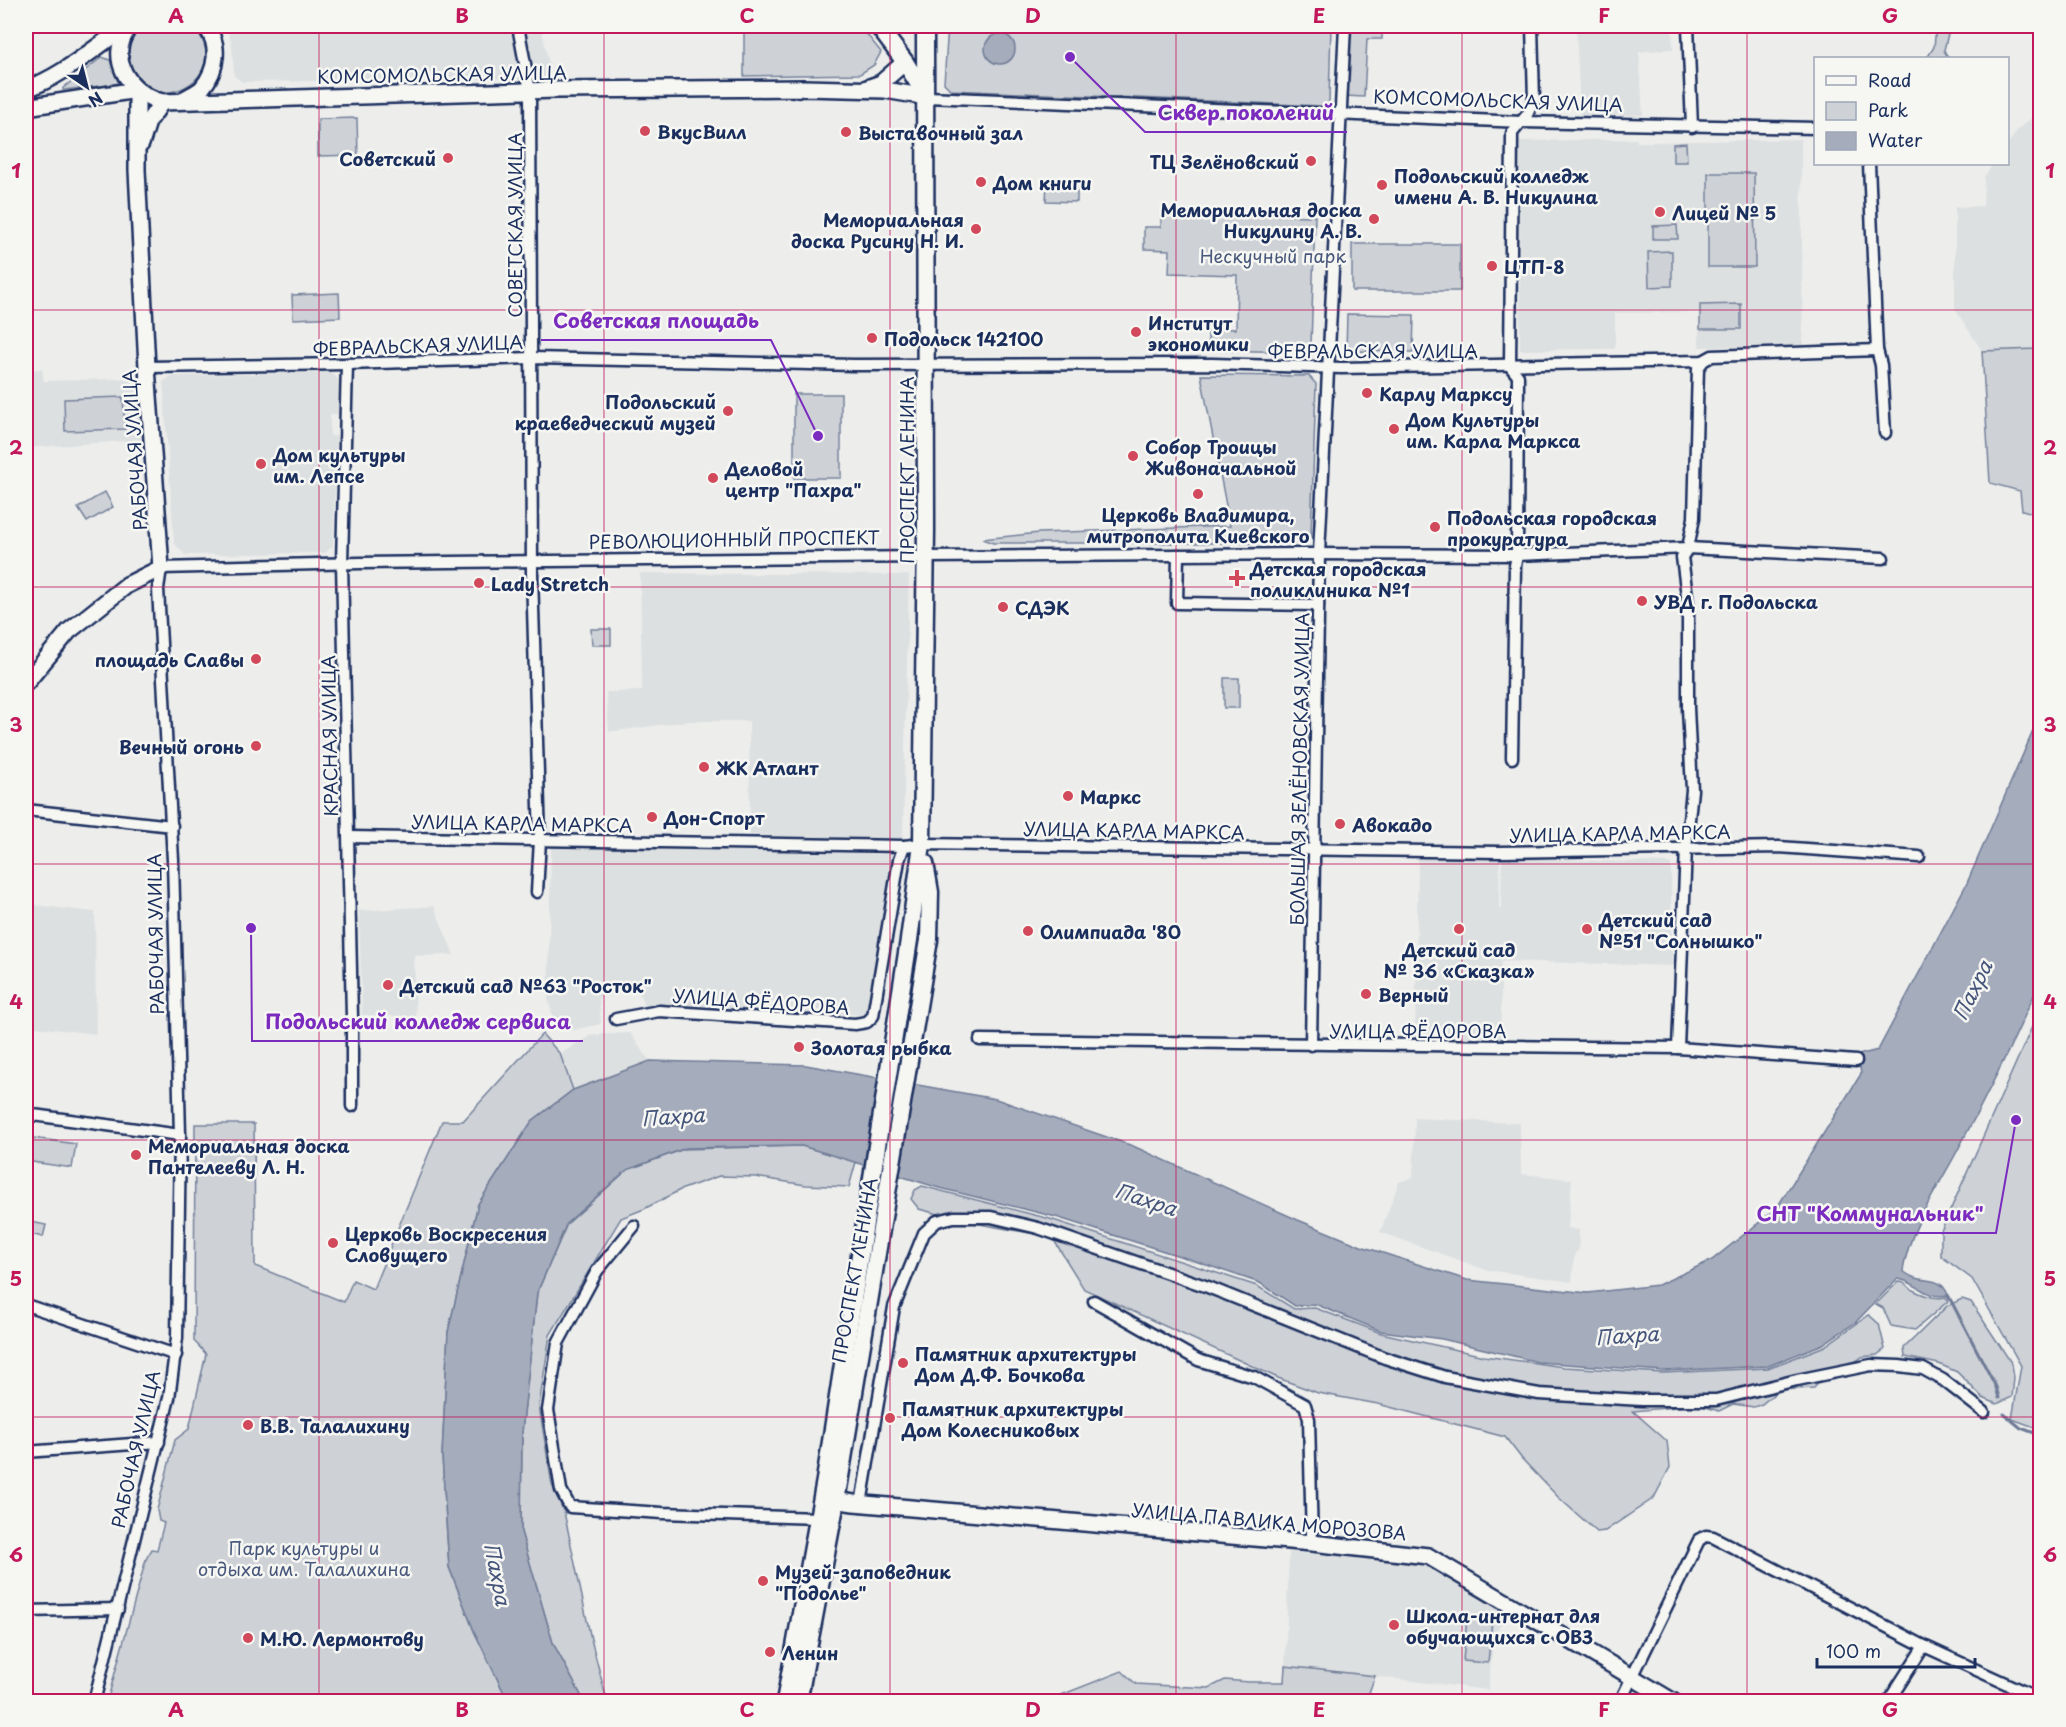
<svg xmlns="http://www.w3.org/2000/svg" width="2066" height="1727" viewBox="0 0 2066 1727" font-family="'Playpen Sans',sans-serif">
<rect width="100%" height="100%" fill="#edeeec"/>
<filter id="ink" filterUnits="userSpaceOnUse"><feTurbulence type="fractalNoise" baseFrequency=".0167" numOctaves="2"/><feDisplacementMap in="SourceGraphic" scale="12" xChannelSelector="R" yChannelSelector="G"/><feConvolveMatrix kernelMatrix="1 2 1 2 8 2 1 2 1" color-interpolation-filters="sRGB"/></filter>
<g filter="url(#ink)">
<g fill="#dde0e1">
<polygon points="226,26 541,26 552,78 242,82 234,76 232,45"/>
<polygon points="1576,26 1672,26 1673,49 1639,52 1643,115 1580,115"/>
<polygon points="2040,111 2040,339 2037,349 1982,351 1955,309 1955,207 1983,206 1984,177 1993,164 2008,164 2008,144 2018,129"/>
<polygon points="1637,139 1637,142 1646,142 1801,139 1803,346 1699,347 1699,312 1615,313 1615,349 1520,350 1519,141"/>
<polygon points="42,369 44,381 137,378 141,440 26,448 26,370"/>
<polygon points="330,372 339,380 338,414 330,415 330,436 337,436 333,546 325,553 185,555 174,543 163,382 171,376"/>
<polygon points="640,573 909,575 903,839 750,835 749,721 690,721 609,732 606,692 642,691"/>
<polygon points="551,847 894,854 867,1015 664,1006 643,1006 642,997 635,991 599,997 601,1024 569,1031 554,1022 548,998"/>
<polygon points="1418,857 1500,858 1499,909 1501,909 1502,858 1671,863 1672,966 1501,961 1501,1039 1415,1039"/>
<polygon points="26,904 95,912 96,1034 26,1026"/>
<polygon points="434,906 454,955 414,956 416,1017 362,1015 359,911"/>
<polygon points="630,1033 650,1061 573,1090 560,1054 591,1035"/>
<polygon points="1415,1118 1520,1123 1521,1174 1572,1179 1568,1228 1579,1230 1579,1250 1575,1253 1572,1282 1486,1270 1380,1232 1399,1182 1413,1177"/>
<polygon points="1289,1552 1410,1562 1434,1568 1508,1613 1494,1637 1488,1690 1285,1666"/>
</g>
<g fill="#ced2d7" stroke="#74809a" stroke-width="1.5">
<path d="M 142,26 L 193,26 C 240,79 145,124 130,63 C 126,49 132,36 142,26 Z"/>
<polygon points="744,26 860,26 881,52 874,65 860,74 744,76"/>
<polygon points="948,26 1331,26 1329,102 1323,106 951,90 944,83"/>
<polygon points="1348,26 1382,26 1382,39 1367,39 1364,97 1345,96"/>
<polygon points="1936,26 1950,26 1944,50 1948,58 1927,58 1934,47"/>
<polygon points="102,57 110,60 119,84 63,90 63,88"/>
<polygon points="357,118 358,155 318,156 318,119"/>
<polygon points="1686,143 1687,162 1673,162 1673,144"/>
<polygon points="1708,173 1754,173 1755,267 1708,267"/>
<polygon points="1047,181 1077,182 1077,202 1046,201"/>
<polygon points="1161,213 1315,216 1311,346 1305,352 1208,350 1208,328 1236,329 1237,275 1169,273 1170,250 1144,249 1144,227 1161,227"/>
<polygon points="1677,225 1678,239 1653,239 1653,226"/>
<rect x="1352" y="244" width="108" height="47"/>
<polygon points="1672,251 1672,286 1649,287 1648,252"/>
<polygon points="339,293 340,317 293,319 292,295"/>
<polygon points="1741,304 1741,329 1700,329 1700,305"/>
<polygon points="1347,314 1414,315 1413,352 1346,351"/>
<polygon points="2040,339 2040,515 2022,510 2020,491 1990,483 1982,351 2037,349"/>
<polygon points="1201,375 1309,376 1316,384 1311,536 1304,543 993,543 982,539 1039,533 1230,526"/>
<rect x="794" y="394" width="47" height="84"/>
<polygon points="123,397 125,429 65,431 64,399"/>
<polygon points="105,492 113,507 87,522 78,508"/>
<polygon points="591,629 611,629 611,645 592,645"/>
<rect x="1224" y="678" width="15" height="30"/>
<polygon points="2040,1009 2040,1429 2012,1419 2021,1366 1972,1279 1941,1256 1941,1231"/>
<polygon points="542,1034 560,1054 573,1090 532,1121 478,1204 448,1332 442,1456 449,1567 474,1631 508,1701 107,1702 146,1559 152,1549 157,1550 164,1523 159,1521 157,1510 175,1440 189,1429 206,1354 194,1341 195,1124 254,1124 255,1266 344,1302 353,1280 373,1289 442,1121 463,1121"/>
<polygon points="26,1137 76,1144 72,1168 26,1161"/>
<polygon points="802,1146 856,1162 849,1187 806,1185 755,1177 719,1176 680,1190 644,1209 621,1218 550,1335 539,1406 552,1485 564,1512 591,1639 605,1693 609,1701 584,1701 553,1643 521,1532 522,1432 537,1293 567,1224 627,1170 684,1149"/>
<polygon points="922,1186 1050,1219 1257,1286 1294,1309 1315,1308 1381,1333 1484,1356 1564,1367 1663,1373 1768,1368 1825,1346 1869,1315 1879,1324 1885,1349 1877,1355 1862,1357 1849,1366 1825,1376 1814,1388 1779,1390 1762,1404 1754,1407 1733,1404 1719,1411 1699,1405 1633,1411 1667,1441 1670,1467 1654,1498 1605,1531 1597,1532 1558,1497 1522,1459 1505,1437 1378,1404 1318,1393 1278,1378 1084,1289 1052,1237 968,1222 919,1209 911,1199 915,1190"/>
<polygon points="26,1221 46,1225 43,1237 26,1233"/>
<path d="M 1898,1282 C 1905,1282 1906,1285 1911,1289 C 1922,1295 1934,1300 1946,1297 L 1948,1301 L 1915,1330 L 1891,1326 L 1883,1308 L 1876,1304 Z"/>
<polygon points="1962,1299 1971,1302 2012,1364 2014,1378 2012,1397 1997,1404 1983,1398 1957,1372 1939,1364 1905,1357 1904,1348 1947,1306"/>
<polygon points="1467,1618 1492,1621 1488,1663 1463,1661"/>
<polygon points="1285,1666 1375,1676 1366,1701 1046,1701 1122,1671 1136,1684 1209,1688 1225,1680 1249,1682 1284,1682"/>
</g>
<g fill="#a5acbc" stroke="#6e7a96" stroke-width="1.5">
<circle cx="1000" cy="49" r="15"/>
<path d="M 2040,715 L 2040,981 C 2017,1036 1990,1089 1962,1142 C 1941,1184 1910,1225 1903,1271 C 1907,1274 1911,1277 1916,1278 C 1930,1282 1942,1278 1948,1295 C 1924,1300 1916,1280 1897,1279 L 1856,1322 L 1823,1344 L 1768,1366 L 1664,1371 L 1538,1362 L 1442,1339 L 1381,1331 L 1315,1304 L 1295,1306 L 1260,1283 L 1189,1259 L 1056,1217 L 936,1187 L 802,1146 L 686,1148 L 627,1170 L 567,1223 L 537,1293 L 522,1432 L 521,1532 L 553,1643 L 584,1701 L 508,1701 L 474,1631 L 449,1567 L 442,1456 L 448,1332 L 478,1204 L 532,1121 L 573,1090 L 650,1061 L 806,1065 L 996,1099 L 1133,1146 L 1298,1220 L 1361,1246 L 1467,1280 L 1588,1293 L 1658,1285 L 1712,1260 L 1776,1209 L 1861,1074 L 1858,1055 L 1878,1050 L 1967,883 Z"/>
</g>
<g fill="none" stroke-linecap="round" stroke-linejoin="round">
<g stroke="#6e7a96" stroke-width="3">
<polyline points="1948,1295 1996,1387 1999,1398"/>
<polyline points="2004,1414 2021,1428 2040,1435"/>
</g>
<defs>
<g id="street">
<polyline points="518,26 530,91 532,574 540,840 537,892"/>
<polyline points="1688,26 1692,127"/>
<polyline points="927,97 1522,122 1816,128"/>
<polyline points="1869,164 1877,350 1881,365 1885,433"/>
<polyline points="347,364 342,563 352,1017 352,1106"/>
<polyline points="147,367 347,364 532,358 854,365 1212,364 1342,368 1703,361 1712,356 1877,350"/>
<polyline points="1178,555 1177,603 1318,605"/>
<polyline points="1512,758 1515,566 1517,555 1518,376 1510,366 1512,133 1527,115 1534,100 1532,26"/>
<polyline points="26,810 172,826"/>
<polyline points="349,837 904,846 922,844 1501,852 1779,847 1919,857"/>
<polyline points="616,1019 659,1011 855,1024 867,1022 873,1016 899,860 904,846"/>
<polyline points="980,1040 1678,1048 1856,1061"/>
<polyline points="1311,1045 1319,554 1345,26"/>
<polyline points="1678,1048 1686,848 1692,790 1688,708 1688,604 1682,557 1688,548 1694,518 1698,368 1703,361"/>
<polyline points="26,1114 180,1135"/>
<polyline points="634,1226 597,1271 558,1343 548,1410 561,1490 570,1507 662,1513 818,1518"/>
<polyline points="1094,1301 1198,1360 1254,1377 1305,1405 1309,1419 1312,1543"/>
<polyline points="26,1305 176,1355"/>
<polyline points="26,1452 159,1442"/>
<polyline points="861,1504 894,1307 924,1233 937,1221 954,1217 991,1217 1038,1228 1208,1287 1385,1358 1445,1377 1539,1394 1642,1400 1716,1400 1797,1380 1871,1365 1899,1366 1923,1369 1943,1380 1984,1412"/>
<polyline points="26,1611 118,1609"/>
<polyline points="94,1702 169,1398 177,1338 180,1135 173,860 158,589 161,568 360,563 925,557 1305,554 1517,555 1688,548 1883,558"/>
<polyline points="1620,1702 1699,1540 1706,1536 1713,1537 1924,1646 2040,1699"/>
<polyline points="1888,1702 1924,1646"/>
</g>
<g id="secondary">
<path d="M 130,26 C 106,57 127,92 162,102 L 556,90 L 804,88 L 885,90 L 927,97"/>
<polyline points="867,88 881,83 905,62"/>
<path d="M 26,89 C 62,77 95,47 127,26"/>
<path d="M 186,98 C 191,95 198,92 202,88 C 217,70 221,44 205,26"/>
<polyline points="26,107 137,90"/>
<polyline points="141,144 148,122 162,102"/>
<polyline points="26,683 69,631 127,585 161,568 147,367 137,170 137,90"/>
<polyline points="826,1499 854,1503 1312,1543 1428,1556 1674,1702"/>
</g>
<g id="primary">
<polyline points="878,26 905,62 926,96"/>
<polyline points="785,1702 825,1480 909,940 922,844 926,530 925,26"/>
<polyline points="798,1702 836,1501 929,940 930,892 925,863"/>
</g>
</defs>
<use href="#street" stroke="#1b2f5e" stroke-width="15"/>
<use href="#secondary" stroke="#1b2f5e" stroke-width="20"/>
<use href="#primary" stroke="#1b2f5e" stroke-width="21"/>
<use href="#street" stroke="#f6f6f2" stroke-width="10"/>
<use href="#secondary" stroke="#f6f6f2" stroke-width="15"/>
<use href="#primary" stroke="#f6f6f2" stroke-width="16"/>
</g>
</g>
<path fill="none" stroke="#c2185b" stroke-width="1.5" stroke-opacity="0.55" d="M 319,26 L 319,1702M 604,26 L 604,1702M 890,26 L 890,1702M 1176,26 L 1176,1702M 1462,26 L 1462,1702M 1747,26 L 1747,1702M 26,310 L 2040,310M 26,587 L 2040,587M 26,864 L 2040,864M 26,1140 L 2040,1140M 26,1417 L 2040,1417"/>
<g fill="#d1495b" stroke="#f6f6f2" stroke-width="2">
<circle cx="645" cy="131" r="6"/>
<circle cx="846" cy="132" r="6"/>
<circle cx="448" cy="158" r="6"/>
<circle cx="1311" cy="161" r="6"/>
<circle cx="981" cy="182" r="6"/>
<circle cx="1382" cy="185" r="6"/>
<circle cx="1660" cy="212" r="6"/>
<circle cx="1374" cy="219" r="6"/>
<circle cx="976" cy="229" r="6"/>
<circle cx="1492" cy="266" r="6"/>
<circle cx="1136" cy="332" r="6"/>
<circle cx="872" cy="338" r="6"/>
<circle cx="1367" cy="393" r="6"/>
<circle cx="728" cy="411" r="6"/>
<circle cx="1394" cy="429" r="6"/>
<circle cx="1133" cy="456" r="6"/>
<circle cx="261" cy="464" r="6"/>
<circle cx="713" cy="478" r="6"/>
<circle cx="1198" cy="494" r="6"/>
<circle cx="1435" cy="527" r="6"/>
<path d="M1234 569h6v6h6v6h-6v6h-6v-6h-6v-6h6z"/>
<circle cx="479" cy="583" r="6"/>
<circle cx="1642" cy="601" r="6"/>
<circle cx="1003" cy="607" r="6"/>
<circle cx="256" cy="659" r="6"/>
<circle cx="256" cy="746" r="6"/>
<circle cx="704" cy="767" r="6"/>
<circle cx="1068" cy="796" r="6"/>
<circle cx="652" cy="817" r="6"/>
<circle cx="1340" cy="824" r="6"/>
<circle cx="1459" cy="929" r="6"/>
<circle cx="1587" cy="929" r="6"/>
<circle cx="1028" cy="931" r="6"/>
<circle cx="388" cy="985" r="6"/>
<circle cx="1366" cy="994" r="6"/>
<circle cx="799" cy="1047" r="6"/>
<circle cx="136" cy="1155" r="6"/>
<circle cx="333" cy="1243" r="6"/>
<circle cx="903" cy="1363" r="6"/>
<circle cx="890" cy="1418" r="6"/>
<circle cx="248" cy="1425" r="6"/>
<circle cx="763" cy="1581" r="6"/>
<circle cx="1394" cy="1625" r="6"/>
<circle cx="248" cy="1638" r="6"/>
<circle cx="770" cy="1652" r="6"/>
</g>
<g text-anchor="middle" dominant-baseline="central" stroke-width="5" stroke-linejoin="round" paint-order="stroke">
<g font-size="18" fill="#1b2f5e" stroke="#f6f6f2">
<text transform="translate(442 74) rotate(-1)">КОМСОМОЛЬСКАЯ УЛИЦА</text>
<text transform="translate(1498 100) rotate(2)">КОМСОМОЛЬСКАЯ УЛИЦА</text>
<text transform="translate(514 225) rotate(-90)">СОВЕТСКАЯ УЛИЦА</text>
<text transform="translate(418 345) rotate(-2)">ФЕВРАЛЬСКАЯ УЛИЦА</text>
<text x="1373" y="350">ФЕВРАЛЬСКАЯ УЛИЦА</text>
<text transform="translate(134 450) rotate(-94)">РАБОЧАЯ УЛИЦА</text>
<text transform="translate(906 470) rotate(-90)">ПРОСПЕКТ ЛЕНИНА</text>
<text transform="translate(734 539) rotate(-1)">РЕВОЛЮЦИОННЫЙ ПРОСПЕКТ</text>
<text transform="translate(329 736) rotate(-91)">КРАСНАЯ УЛИЦА</text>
<text transform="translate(1299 769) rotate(-89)">БОЛЬШАЯ ЗЕЛЁНОВСКАЯ УЛИЦА</text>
<text transform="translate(522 823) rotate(1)">УЛИЦА КАРЛА МАРКСА</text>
<text transform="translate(1134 830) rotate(1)">УЛИЦА КАРЛА МАРКСА</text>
<text transform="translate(1620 833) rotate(-1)">УЛИЦА КАРЛА МАРКСА</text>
<text transform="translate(155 934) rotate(-91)">РАБОЧАЯ УЛИЦА</text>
<text transform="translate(761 1001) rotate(4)">УЛИЦА ФЁДОРОВА</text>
<text x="1418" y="1030">УЛИЦА ФЁДОРОВА</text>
<text transform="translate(854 1270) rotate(-80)">ПРОСПЕКТ ЛЕНИНА</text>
<text transform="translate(135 1449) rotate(-77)">РАБОЧАЯ УЛИЦА</text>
<text transform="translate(1269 1521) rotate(5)">УЛИЦА ПАВЛИКА МОРОЗОВА</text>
</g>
<g font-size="18" font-weight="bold" fill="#1b2f5e" stroke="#f6f6f2" text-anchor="start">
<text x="657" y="131">ВкусВилл</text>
<text x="858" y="132">Выставочный зал</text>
<text x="436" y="158" text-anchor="end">Советский</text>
<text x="1299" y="161" text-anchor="end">ТЦ Зелёновский</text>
<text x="1394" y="175">Подольский колледж<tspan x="1394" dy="21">имени А. В. Никулина</tspan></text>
<text x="993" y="182">Дом книги</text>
<text x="1362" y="209" text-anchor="end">Мемориальная доска<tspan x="1362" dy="21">Никулину А. В.</tspan></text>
<text x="1672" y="212">Лицей № 5</text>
<text x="964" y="219" text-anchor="end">Мемориальная<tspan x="964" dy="21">доска Русину Н. И.</tspan></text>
<text x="1504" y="266">ЦТП-8</text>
<text x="1148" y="322">Институт<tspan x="1148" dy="21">экономики</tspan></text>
<text x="884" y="338">Подольск 142100</text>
<text x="1379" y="393">Карлу Марксу</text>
<text x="716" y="401" text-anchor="end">Подольский<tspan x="716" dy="21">краеведческий музей</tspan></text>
<text x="1406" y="419">Дом Культуры<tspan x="1406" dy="21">им. Карла Маркса</tspan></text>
<text x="1145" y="446">Собор Троицы<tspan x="1145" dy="21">Живоначальной</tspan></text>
<text x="273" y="454">Дом культуры<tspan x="273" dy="21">им. Лепсе</tspan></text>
<text x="725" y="468">Деловой<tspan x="725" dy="21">центр "Пахра"</tspan></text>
<text x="1198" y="514" text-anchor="middle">Церковь Владимира,<tspan x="1198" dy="21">митрополита Киевского</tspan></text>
<text x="1447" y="517">Подольская городская<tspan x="1447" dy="21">прокуратура</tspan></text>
<text x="1250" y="568">Детская городская<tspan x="1250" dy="21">поликлиника №1</tspan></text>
<text x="491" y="583">Lady Stretch</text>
<text x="1654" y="601">УВД г. Подольска</text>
<text x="1015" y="607">СДЭК</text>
<text x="244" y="659" text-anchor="end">площадь Славы</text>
<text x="244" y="746" text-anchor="end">Вечный огонь</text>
<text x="716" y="767">ЖК Атлант</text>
<text x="1080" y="796">Маркс</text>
<text x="664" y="817">Дон-Спорт</text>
<text x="1352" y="824">Авокадо</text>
<text x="1599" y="919">Детский сад<tspan x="1599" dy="21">№51 "Солнышко"</tspan></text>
<text x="1040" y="931">Олимпиада '80</text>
<text x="1459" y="949" text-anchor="middle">Детский сад<tspan x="1459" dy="21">№ 36 «Сказка»</tspan></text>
<text x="400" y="985">Детский сад №63 "Росток"</text>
<text x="1378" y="994">Верный</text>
<text x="811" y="1047">Золотая рыбка</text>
<text x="148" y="1145">Мемориальная доска<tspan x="148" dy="21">Пантелееву Л. Н.</tspan></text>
<text x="345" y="1233">Церковь Воскресения<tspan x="345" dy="21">Словущего</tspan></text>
<text x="915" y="1353">Памятник архитектуры<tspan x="915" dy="21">Дом Д.Ф. Бочкова</tspan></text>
<text x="902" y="1408">Памятник архитектуры<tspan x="902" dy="21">Дом Колесниковых</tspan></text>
<text x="260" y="1425">В.В. Талалихину</text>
<text x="775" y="1571">Музей-заповедник<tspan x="775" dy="21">"Подолье"</tspan></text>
<text x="1406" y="1615">Школа-интернат для<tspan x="1406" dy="21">обучающихся с ОВЗ</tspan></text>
<text x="260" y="1638">М.Ю. Лермонтову</text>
<text x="782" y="1652">Ленин</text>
</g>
<g font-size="18" fill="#48587c" stroke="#f6f6f2">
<text x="1273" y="255">Нескучный парк</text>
<text x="304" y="1547">Парк культуры и<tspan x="304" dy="21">отдыха им. Талалихина</tspan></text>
</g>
<g font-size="20" font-style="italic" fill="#44547a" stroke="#f6f6f2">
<text transform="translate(1972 990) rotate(-64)">Пахра</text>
<text transform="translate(673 1116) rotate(-4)">Пахра</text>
<text transform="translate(1146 1199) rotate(18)">Пахра</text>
<text transform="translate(1627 1335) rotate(-4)">Пахра</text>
<text transform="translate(498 1574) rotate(79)">Пахра</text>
</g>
</g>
<path fill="none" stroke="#7b2cbf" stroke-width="2" d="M1070 57L1145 132H1347M818 436L771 340H541M251 928L252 1041H583M2016 1120L1996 1233H1744"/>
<g fill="#7b2cbf" stroke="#f6f6f2" stroke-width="2">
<circle cx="1070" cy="57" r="6"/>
<circle cx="818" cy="436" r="6"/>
<circle cx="251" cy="928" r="6"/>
<circle cx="2016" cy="1120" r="6"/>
</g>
<g font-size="20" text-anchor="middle" font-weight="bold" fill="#7b2cbf" stroke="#f6f6f2" stroke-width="5" stroke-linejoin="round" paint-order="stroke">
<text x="1246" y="120">Сквер поколений</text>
<text x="656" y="328">Советская площадь</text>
<text x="418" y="1029">Подольский колледж сервиса</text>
<text x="1870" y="1221">СНТ "Коммунальник"</text>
</g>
<rect width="2066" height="1727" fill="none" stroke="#f6f6f2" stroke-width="66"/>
<rect x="1814" y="57" width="195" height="108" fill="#f6f6f2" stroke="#9ea6b7" stroke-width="1.5"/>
<rect x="1826" y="76" width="30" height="9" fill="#f6f6f2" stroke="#9ea6b7" stroke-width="1.5"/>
<text x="1868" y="87" font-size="18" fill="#1b2f5e">Road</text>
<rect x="1826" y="102" width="30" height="18" fill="#ced2d7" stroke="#9ea6b7" stroke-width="1.5"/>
<text x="1868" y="117" font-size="18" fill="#1b2f5e">Park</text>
<rect x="1826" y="132" width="30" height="18" fill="#a5acbc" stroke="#9ea6b7" stroke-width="1.5"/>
<text x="1868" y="147" font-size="18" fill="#1b2f5e">Water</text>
<g transform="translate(87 87) rotate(145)" stroke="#f6f6f2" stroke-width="4.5" paint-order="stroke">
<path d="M0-4.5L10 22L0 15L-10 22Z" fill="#1b2f5e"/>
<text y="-9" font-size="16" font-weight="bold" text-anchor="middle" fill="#1b2f5e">N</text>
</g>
<path d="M1817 1658v9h158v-9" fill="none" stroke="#1b2f5e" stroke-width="3"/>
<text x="1826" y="1658" font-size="18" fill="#1b2f5e" stroke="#f6f6f2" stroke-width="4.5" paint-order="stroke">100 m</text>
<rect x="33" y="33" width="2000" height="1661" fill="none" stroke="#c2185b" stroke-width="2"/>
<g font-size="20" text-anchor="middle" font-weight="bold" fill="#c2185b">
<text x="176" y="23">A</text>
<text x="462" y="23">B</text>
<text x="747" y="23">C</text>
<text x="1033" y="23">D</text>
<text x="1319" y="23">E</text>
<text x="1604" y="23">F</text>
<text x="1890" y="23">G</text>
<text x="16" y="178">1</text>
<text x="2050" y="178">1</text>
<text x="16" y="455">2</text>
<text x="2050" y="455">2</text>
<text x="16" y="732">3</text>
<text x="2050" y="732">3</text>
<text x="16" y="1009">4</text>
<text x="2050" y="1009">4</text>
<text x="16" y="1286">5</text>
<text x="2050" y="1286">5</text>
<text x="16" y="1562">6</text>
<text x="2050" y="1562">6</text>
<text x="176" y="1717">A</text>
<text x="462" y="1717">B</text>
<text x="747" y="1717">C</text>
<text x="1033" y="1717">D</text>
<text x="1319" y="1717">E</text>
<text x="1604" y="1717">F</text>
<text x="1890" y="1717">G</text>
</g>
</svg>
